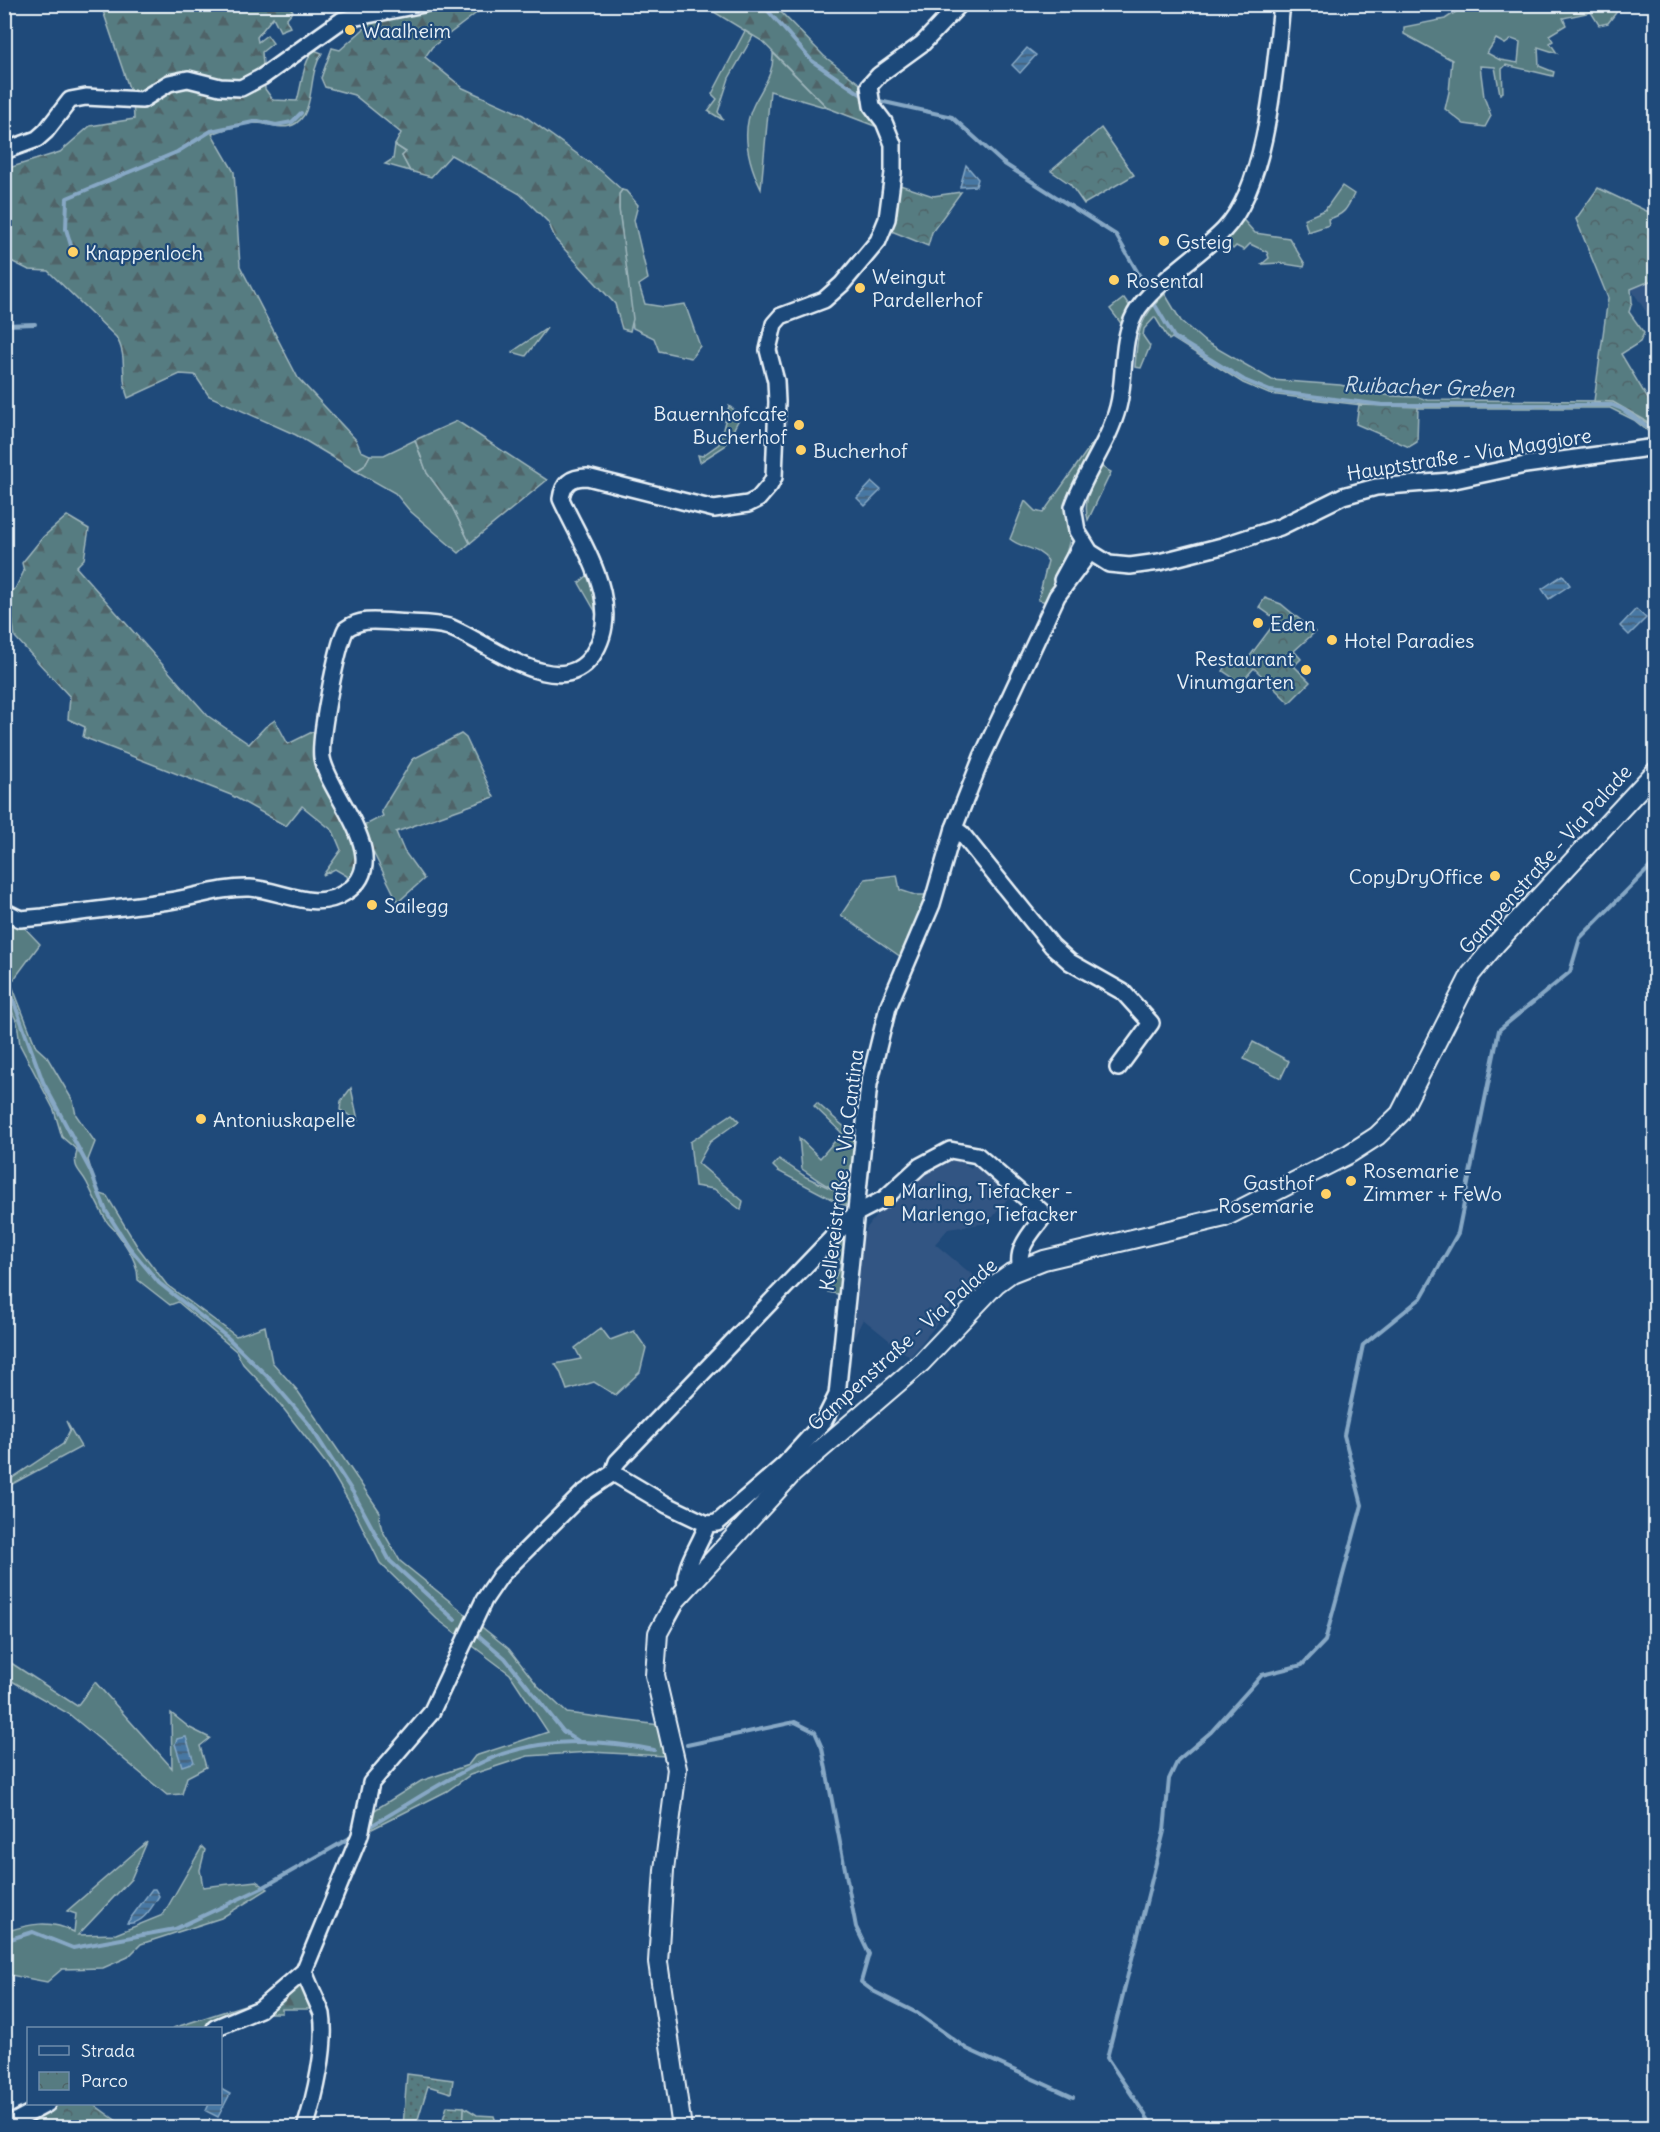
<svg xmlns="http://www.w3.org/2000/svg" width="1660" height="2132" viewBox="0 0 1660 2132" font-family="Delius,sans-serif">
<defs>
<pattern id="forest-firs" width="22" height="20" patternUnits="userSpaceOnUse" patternTransform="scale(1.5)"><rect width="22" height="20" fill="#567b81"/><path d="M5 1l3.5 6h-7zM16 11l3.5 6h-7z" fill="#4f6468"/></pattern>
<pattern id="park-crowns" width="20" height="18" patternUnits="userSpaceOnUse" patternTransform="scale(1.5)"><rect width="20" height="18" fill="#567b81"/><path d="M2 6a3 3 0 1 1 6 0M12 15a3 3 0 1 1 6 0" fill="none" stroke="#4f6468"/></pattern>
<pattern id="garden-dots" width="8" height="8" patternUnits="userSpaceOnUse" patternTransform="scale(1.5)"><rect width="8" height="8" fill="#567b81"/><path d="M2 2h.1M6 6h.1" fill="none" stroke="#4f6468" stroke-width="1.8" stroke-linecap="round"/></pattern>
<pattern id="water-rules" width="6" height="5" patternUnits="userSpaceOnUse" patternTransform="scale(1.5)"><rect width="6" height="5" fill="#4677a3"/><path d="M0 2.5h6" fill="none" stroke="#466076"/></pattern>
</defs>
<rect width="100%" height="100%" fill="#1f4a7a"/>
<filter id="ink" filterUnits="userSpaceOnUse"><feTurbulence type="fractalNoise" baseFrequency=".0167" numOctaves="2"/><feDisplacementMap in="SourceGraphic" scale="12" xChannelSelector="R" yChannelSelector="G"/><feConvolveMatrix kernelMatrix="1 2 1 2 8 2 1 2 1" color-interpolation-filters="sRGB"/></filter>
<g filter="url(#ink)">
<g fill="#335583">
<polygon points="1655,279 1655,325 1631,289"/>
<polygon points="955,1158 971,1168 975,1163 1012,1193 988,1223 948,1229 935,1244 975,1277 910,1357 863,1319 854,1338 863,1239 866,1229 876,1216 937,1163"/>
</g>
<g fill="#567b81" stroke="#9fb6bc" stroke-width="1.5" fill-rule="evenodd">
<path d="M 1468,4 L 1622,4 L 1622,5 L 1608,23 L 1599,25 L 1591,12 L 1563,18 L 1566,25 L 1549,35 L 1553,41 L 1550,43 L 1557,53 L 1538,47 L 1539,66 L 1554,72 L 1553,76 L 1506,65 L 1502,69 L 1503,92 L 1500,94 L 1495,67 L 1480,66 L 1484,97 L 1491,116 L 1485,127 L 1464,124 L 1445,109 L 1449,92 L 1452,60 L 1404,34 L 1404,27 L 1445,19 ZM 1496,39 L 1505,44 L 1512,39 L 1520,42 L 1518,63 L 1500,60 L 1487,53 Z"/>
<polygon points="745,31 753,36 729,78 718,112 723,120 708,111 717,99 712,94"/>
<path d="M 773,53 L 828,108 L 770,91 L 761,189 C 749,164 740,131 754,104 C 763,86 774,74 773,53 Z"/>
<polygon points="395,145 407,153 402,156 410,171 385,164 393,159"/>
<path d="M 1342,186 L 1354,194 C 1347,209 1344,215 1328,219 L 1329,225 L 1308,232 L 1304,219 L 1325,210 Z"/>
<polygon points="622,190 626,191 638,205 634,220 648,279 639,285 645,304 664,307 685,304 700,346 691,358 659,351 654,338 633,328 619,209 619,194"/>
<polygon points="1237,213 1255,233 1289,238 1305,264 1304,267 1279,263 1262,264 1269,258 1267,252 1250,244 1244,250 1236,246 1233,249 1217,237"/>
<path d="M 1165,294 L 1181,321 L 1204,341 L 1272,380 L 1340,385 L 1391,396 L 1418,397 L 1427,400 L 1613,401 L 1655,428 L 1655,437 L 1634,420 L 1610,408 L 1387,408 L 1269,394 L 1243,383 L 1172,338 L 1169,340 L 1155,317 L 1144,329 L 1143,336 L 1150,346 L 1141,368 L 1135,367 C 1137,333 1139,318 1165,294 Z"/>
<polygon points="1124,298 1131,308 1123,326 1110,309"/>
<polygon points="547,328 526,356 512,352"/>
<polygon points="729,406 741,415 725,446 700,462 698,455 702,456 719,444"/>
<polygon points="415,440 427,473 452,507 470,543 459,553 410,511 395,493 356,471 364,466 370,455 384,455"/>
<path d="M 1091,445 L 1094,447 L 1067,504 L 1067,523 L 1070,539 L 1062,569 L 1047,602 L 1038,600 L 1048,561 C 1039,547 1022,549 1010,539 L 1025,501 L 1035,511 L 1043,513 Z"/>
<path d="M 1100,466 L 1111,472 L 1088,520 C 1082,500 1093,484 1100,466 Z"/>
<polygon points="594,570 598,623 595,611 579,583"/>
<polygon points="897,875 900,890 915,895 929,895 911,940 901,957 841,915 865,879"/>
<path d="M 4,911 L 21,924 L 40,944 L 11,983 L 36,1047 L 47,1057 L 73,1101 L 76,1115 L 95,1142 L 88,1160 L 98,1193 L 107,1196 L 137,1246 L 167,1285 L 236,1336 L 265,1326 L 272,1362 L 297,1390 L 380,1512 L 379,1518 L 382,1530 L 400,1561 L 509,1649 L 537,1685 L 567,1713 L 659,1725 L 665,1756 L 590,1752 L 528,1756 L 470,1775 L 447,1791 L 360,1835 L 365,1816 L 421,1781 L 468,1765 L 475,1756 L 548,1732 L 510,1674 L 437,1619 L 380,1563 L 354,1510 L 328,1466 L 276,1399 L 243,1364 L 236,1351 L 178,1302 L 170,1305 L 138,1280 C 138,1263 128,1248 118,1234 C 115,1229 109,1226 106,1220 C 99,1208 93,1195 87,1183 C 80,1169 72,1170 77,1150 L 62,1137 L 54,1110 L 20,1045 L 17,1022 L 5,997 Z"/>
<polygon points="1253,1042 1289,1061 1281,1078 1244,1059"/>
<polygon points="351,1088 358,1120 340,1110 341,1101"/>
<path d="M 817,1103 L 857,1138 L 850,1191 C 834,1194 814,1177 802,1169 L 799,1138 L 820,1158 L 842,1133 L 814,1106 Z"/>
<polygon points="732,1114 739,1121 710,1142 698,1163 743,1201 741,1210 714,1189 695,1186 690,1142"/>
<polygon points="779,1159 806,1177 856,1200 856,1208 841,1204 778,1171 773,1166"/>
<polygon points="855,1214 847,1296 828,1292 840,1267 840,1260 831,1253 821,1259"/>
<polygon points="601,1328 610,1340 634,1331 646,1348 640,1372 615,1395 594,1382 567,1390 560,1371 555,1364 581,1359 575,1348"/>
<polygon points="66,1421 81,1447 5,1488 5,1483 63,1444 70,1430"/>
<polygon points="5,1659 77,1706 95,1682 172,1768 171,1713 190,1728 210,1738 200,1746 206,1767 187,1777 182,1794 167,1795 69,1714 5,1677"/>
<path d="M 147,1842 L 131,1879 L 78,1935 L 116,1934 L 163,1915 L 202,1847 L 205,1850 L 200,1870 L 203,1887 L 256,1881 L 268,1889 L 221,1918 L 141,1944 L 128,1957 L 103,1968 L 62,1969 L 47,1982 L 5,1974 L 5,1932 C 29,1924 50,1919 74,1932 L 76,1914 L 67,1911 Z"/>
<polygon points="282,1993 215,2028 173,2028"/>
<polygon points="464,2107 477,2115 494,2116 497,2125 504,2123 504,2126 463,2128"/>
</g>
<g fill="url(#forest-firs)" stroke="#9fb6bc" stroke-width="1.5">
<path d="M 101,5 L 288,5 L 293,11 L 286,19 L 290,27 L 280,31 L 273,17 L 257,37 L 258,42 L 267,35 L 273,43 L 262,52 L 265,89 L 273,100 L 297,101 C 302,84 303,62 314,50 L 322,53 C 309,73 314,98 304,115 C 291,135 274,124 257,123 C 244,123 225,129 212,134 L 234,172 L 240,266 L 298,378 L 356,440 L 361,451 L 370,455 L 364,466 L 356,471 L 296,435 L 209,396 L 195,375 L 180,374 L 128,398 C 119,377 129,357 116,337 L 48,271 L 29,270 L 5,258 L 4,164 L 9,168 L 60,152 L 90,126 L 134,119 L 133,100 Z"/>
<polygon points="424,5 487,5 432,47 425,57 463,88 523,115 601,171 622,190 619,194 619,209 633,319 630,331 622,329 615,304 556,240 548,222 520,194 451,155 431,177 410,171 402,156 406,152 395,145 401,133 354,95 325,87 321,78 332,48 340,50 375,19"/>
<polygon points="711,5 774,5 824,56 865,88 888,131 828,108 762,41 714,12"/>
<polygon points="457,421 547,480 470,543 452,507 427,473 415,440"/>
<polygon points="67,516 89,529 84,559 76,567 208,716 249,744 265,727 275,720 288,744 312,732 324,733 322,749 356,830 383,816 381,811 413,759 461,734 466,738 494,797 396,832 404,851 424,879 398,902 369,844 350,889 347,876 335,869 323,875 341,850 333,831 302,806 286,826 231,795 83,737 85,727 68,719 70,697 15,637 10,604 5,599 4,594 15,589 24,571 22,563 43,537"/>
<polygon points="304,1971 314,2009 282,2009 282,2013 261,2013"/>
</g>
<g fill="url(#park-crowns)" stroke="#9fb6bc" stroke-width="1.5">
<polygon points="1101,128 1134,175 1084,204 1070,184 1051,171"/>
<polygon points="900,185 933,196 961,192 932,232 928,246 889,230"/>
<polygon points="1598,188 1655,215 1655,279 1631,289 1632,302 1629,312 1644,333 1640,342 1621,354 1651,404 1655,426 1613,402 1594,401 1608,298 1576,219"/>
<polygon points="1359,405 1418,407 1417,442 1409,447 1356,424"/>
<polygon points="1265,598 1281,604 1315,632 1294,651 1301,659 1294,666 1310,682 1289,703 1254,668 1241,683 1223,671 1233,656 1244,664 1277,620 1259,607"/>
<polygon points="47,2104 93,2104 125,2127 40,2127 23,2116"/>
</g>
<polygon fill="url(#garden-dots)" stroke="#9fb6bc" stroke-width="1.5" points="407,2074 453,2080 451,2093 428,2086 418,2119 441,2126 447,2106 464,2107 463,2127 403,2127"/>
<g fill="url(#water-rules)" stroke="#87a8c5" stroke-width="1.5">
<polygon points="1027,48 1036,55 1020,73 1012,65"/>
<polygon points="966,165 978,179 976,186 960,187"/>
<polygon points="872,482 881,490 865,506 857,498"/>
<polygon points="1563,575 1570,585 1549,599 1542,589"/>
<polygon points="1636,609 1646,618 1629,635 1620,626"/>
<polygon points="186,1737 194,1762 182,1766 175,1744 177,1739"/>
<path d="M 152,1889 L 155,1889 L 159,1896 C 152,1907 142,1926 127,1923 Z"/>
<polygon points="221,2089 230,2094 218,2117 206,2111 209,2104 220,2104"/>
</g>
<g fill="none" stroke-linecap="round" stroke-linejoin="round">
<g stroke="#87a8c5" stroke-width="4">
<polyline points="762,4 812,61 865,97"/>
<polyline points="875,100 952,117 1003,163 1116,235 1145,285"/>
<polyline points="73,252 66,229 67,198 177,152 211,131 258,121 276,125 292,122 301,113"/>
<polyline points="1155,305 1174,337 1244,380 1270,391 1383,405 1612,405 1622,409 1656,433"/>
<polyline points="4,325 35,324"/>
<polyline points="4,964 7,983 43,1082 90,1170 106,1211 129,1247 159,1283 227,1337 270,1379 308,1423 354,1494 390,1561 455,1620"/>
<polyline points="478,1635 505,1658 563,1731 578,1741"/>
<polyline points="687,1745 795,1722 815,1732 822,1748 856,1927 869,1954 861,1982 873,1991 917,2013 967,2049 1073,2097"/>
<path d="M 367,1828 C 406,1806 446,1778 487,1760 C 540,1737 600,1739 654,1750"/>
<polyline points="4,1941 33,1932 73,1948 175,1929 262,1888 355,1835"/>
<polyline points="1154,2128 1107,2058 1164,1831 1169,1779 1178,1760 1211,1732 1262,1675 1302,1665 1325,1641 1362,1505 1344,1435 1363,1345 1421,1298 1458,1233 1499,1030 1570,972 1580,938 1656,861"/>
</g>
<defs>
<g id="minor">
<path d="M 1282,4 C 1275,66 1268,185 1224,230 C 1201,254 1148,288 1135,314 C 1120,342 1126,377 1118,407 C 1109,442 1085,472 1073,507 L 1077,531 L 1090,552 L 1109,564 L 1130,566 L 1159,562 L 1222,546 L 1280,527 L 1343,496 L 1376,487 L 1450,481 L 1525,465 L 1656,447"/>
<polyline points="4,151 37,139 46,131 70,100 86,97 142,100 169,83 188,79 220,87 241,88 262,77 342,20 424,4"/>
<polyline points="1062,580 1082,543"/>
<polyline points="954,828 962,834 1052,946 1070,962 1123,992 1151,1023 1118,1068"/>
<path d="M 4,911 L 20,919 L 43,917 C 85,911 127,907 169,901 C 196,897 222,887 250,888 C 283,890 315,913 346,892 C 396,860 328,794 322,758 C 319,739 337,646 346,629 C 361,618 377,621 394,622 C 412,624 432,622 449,627 C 487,641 559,704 592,656 C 627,606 582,546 561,499 C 563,483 571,477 587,477 L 714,509 L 748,504 L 758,499 L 770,485 L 774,477 L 777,402 L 776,381 L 768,350 L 774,324 L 781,316 L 824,300 L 842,284 L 878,241 L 887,219 L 893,173 L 893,144 L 884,122 L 872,106 L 869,86 L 879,75 L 923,43 L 960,4"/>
<polyline points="613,1473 667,1505 707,1524"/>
<polyline points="792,1474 784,1465 824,1421 837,1395 869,1084 888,1007 932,904 954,828 982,757 1057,596 1090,552"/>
<path d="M 686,1588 C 682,1566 701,1545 707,1524 L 717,1523 L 784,1465"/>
<path d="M 304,1971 C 307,1981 320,2007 322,2014 C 327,2046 315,2097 305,2128"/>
<path d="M 215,2028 L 260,2009 L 304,1971 L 360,1835 L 371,1783 L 431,1713 L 484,1600 L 501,1575 L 582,1494 L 613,1473 L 617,1462 L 855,1214 L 884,1199 L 920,1166 L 950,1150 L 977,1155 L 1041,1211 L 1043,1217 C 1032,1232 1015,1249 1021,1268"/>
<polyline points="4,2127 47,2104"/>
</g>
<polyline id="major" points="682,2128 658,1962 664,1870 677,1769 655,1675 658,1633 676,1600 792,1474 921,1363 996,1284 1011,1273 1044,1260 1225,1217 1349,1154 1377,1136 1400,1114 1471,974 1496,944 1656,771"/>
</defs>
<use href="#minor" stroke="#e8f1f8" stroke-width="20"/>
<use href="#major" stroke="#e8f1f8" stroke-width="22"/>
<use href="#minor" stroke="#1f4a7a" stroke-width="15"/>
<use href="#major" stroke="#1f4a7a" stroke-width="18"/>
</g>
</g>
<g fill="#ffd166" stroke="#1f4a7a" stroke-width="2">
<circle cx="350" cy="30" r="6"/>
<circle cx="1164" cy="241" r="6"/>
<circle cx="73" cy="252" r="6"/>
<circle cx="1114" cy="280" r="6"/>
<circle cx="860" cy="288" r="6"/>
<circle cx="799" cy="425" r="6"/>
<circle cx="801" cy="450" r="6"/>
<circle cx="1258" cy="623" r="6"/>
<circle cx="1332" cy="640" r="6"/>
<circle cx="1306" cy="670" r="6"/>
<circle cx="1495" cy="876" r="6"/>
<circle cx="372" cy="905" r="6"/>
<circle cx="201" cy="1119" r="6"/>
<circle cx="1351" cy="1181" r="6"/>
<circle cx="1326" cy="1194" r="6"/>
<rect x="883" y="1195" width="12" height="12" rx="3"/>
</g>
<g text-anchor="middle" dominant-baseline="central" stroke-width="4.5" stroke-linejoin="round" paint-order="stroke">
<g font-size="20" fill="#e8f1f8" stroke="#1f4a7a" text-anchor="start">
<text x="362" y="30">Waalheim</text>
<text x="1176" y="241">Gsteig</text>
<text x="85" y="252">Knappenloch</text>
<text x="872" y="276">Weingut<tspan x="872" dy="23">Pardellerhof</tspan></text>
<text x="1126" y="280">Rosental</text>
<text x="787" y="413" text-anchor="end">Bauernhofcafe<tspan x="787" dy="23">Bucherhof</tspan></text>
<text x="813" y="450">Bucherhof</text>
<text x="1270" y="623">Eden</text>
<text x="1344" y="640">Hotel Paradies</text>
<text x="1294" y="658" text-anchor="end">Restaurant<tspan x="1294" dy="23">Vinumgarten</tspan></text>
<text x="1483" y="876" text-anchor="end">CopyDryOffice</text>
<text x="384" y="905">Sailegg</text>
<text x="213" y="1119">Antoniuskapelle</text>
<text x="1363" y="1170">Rosemarie -<tspan x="1363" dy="23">Zimmer + FeWo</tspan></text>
<text x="1314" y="1182" text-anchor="end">Gasthof<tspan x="1314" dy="23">Rosemarie</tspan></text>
<text x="901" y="1190">Marling, Tiefacker -<tspan x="901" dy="23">Marlengo, Tiefacker</tspan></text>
</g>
<g font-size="20" fill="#e8f1f8" stroke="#1f4a7a">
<text transform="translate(1469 454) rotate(-9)">Hauptstraße - Via Maggiore</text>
<text transform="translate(1545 859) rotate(-48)">Gampenstraße - Via Palade</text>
<text transform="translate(841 1170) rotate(-83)">Kellereistraße - Via Cantina</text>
<text transform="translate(902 1344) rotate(-42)">Gampenstraße - Via Palade</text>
</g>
<g font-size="21" font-style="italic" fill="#d0dfeb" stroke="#1f4a7a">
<text transform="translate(1429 387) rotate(2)">Ruibacher Greben</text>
</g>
</g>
<rect width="1660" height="2132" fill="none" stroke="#1f4a7a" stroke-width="24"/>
<rect x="12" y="12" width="1636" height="2108" fill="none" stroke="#e8f1f8" stroke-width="2" filter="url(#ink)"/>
<rect x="27" y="2027" width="195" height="78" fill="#1f4a7a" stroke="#6f8dac" stroke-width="1.5"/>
<rect x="39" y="2046" width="30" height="9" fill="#1f4a7a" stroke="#6f8dac" stroke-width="1.5"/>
<text x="81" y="2057" font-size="18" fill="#e8f1f8">Strada</text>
<rect x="39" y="2072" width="30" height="18" fill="url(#park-crowns)" stroke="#6f8dac" stroke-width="1.5"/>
<text x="81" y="2087" font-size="18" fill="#e8f1f8">Parco</text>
</svg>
